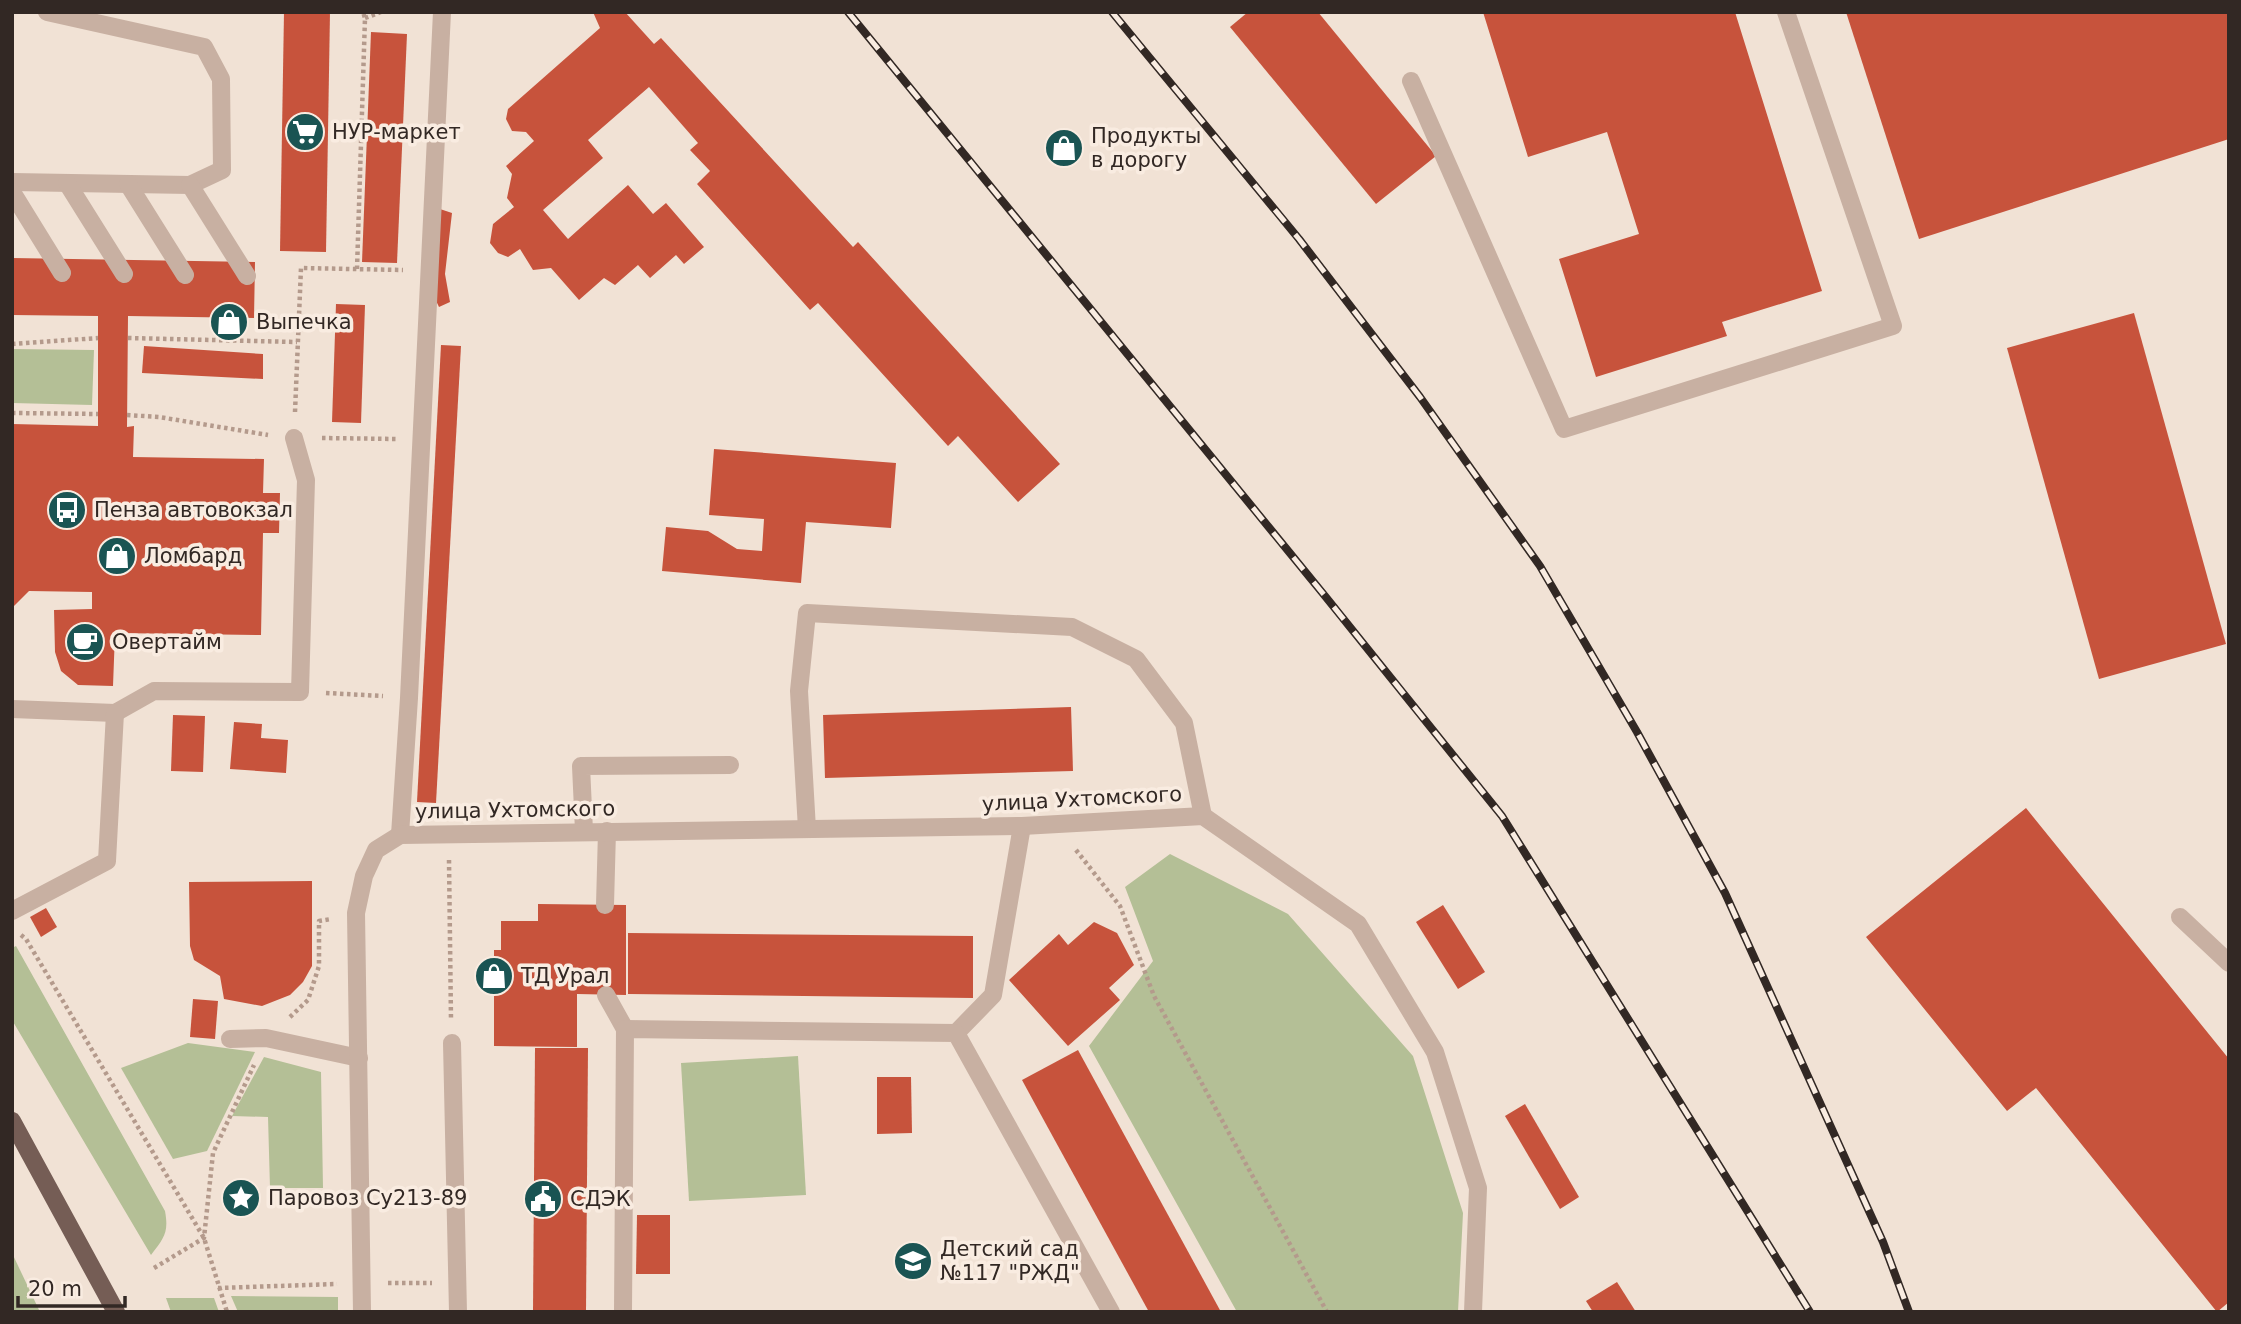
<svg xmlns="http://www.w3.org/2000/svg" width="2241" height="1324" viewBox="0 0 2241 1324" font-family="'DejaVu Sans',sans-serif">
<rect width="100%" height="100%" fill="#f1e2d5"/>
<g fill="#b4bf96">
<polygon points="12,349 94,350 92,405 12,403"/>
<polygon points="1170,854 1288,914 1413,1056 1463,1213 1458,1312 1237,1312 1089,1046 1153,961 1125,887"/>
<path d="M 16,946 L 165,1211 C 169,1233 164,1238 151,1255 L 12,1020 L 12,948 Z"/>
<polygon points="188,1043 255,1052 207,1151 173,1159 121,1068"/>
<polygon points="798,1056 806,1195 689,1201 681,1063"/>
<polygon points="264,1057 321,1072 323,1188 270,1188 268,1117 232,1116"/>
<polygon points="12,1253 40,1312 12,1312"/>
<polygon points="231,1296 338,1297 338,1312 238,1312"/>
<polygon points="166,1298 214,1298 219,1312 171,1312"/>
</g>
<g fill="#c7533c">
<polygon points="284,12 330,12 326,252 280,251"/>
<polygon points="593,12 625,12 654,44 661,38 853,247 858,242 1060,464 1018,502 958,436 948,446 818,303 810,310 697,184 710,171 690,150 698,143 649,87 588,140 603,158 543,210 568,239 628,185 653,214 666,203 704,247 684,264 676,255 650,278 638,265 615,285 604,278 579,300 551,268 533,270 520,249 508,257 498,253 490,243 493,224 514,207 507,198 512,174 506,166 534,141 526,132 512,131 506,119 508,109 600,28"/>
<polygon points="1248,12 1318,12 1436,156 1376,204 1230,27"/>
<polygon points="1483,12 1735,12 1822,291 1722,322 1727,336 1596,377 1559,259 1639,234 1607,132 1528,157"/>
<polygon points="1846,12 2229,12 2229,139 1919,239"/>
<polygon points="371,32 407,34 397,263 362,262"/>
<polygon points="437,208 452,213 445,274 450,302 439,307 431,290"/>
<polygon points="12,258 255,262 254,318 128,316 127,427 134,426 133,457 264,459 263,493 280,493 279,533 263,533 261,635 115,633 113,686 78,685 61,671 55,652 54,610 92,609 92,592 29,591 12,608 12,424 98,426 98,316 12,315"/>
<polygon points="336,304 365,305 361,423 332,422"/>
<polygon points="2134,313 2226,644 2099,679 2007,348"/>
<polygon points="441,345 461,346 436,803 417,802"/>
<polygon points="144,346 263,354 263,379 142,373"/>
<polygon points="714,449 896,463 891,528 806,522 801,583 662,571 666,527 708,531 737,549 762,551 764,519 709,515"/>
<polygon points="1071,707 1073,771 825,778 823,715"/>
<polygon points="173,715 205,716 203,772 171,771"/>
<polygon points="234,722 262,724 261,738 288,740 286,773 230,769"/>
<polygon points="2026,808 2229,1059 2229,1302 2217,1312 2036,1088 2007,1111 1866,937"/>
<polygon points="312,881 312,966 303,982 290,995 262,1006 224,999 220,976 194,960 190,946 189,882"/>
<polygon points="538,904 626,905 626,995 577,994 577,1047 494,1046 494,950 501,950 501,921 538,921"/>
<polygon points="1443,905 1485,972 1458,989 1416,922"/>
<polygon points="46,908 57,927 41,937 30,917"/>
<polygon points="1094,922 1117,933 1134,965 1109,988 1120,1000 1068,1046 1009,980 1059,934 1068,945"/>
<polygon points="628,933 973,936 973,998 628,994"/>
<polygon points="193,999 218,1001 215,1039 190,1037"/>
<polygon points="535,1048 588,1048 586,1312 533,1312"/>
<polygon points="1078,1050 1221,1312 1149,1312 1041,1115 1022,1080"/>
<polygon points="877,1077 911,1077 912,1133 877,1134"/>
<polygon points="1525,1104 1579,1197 1560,1209 1505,1116"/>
<polygon points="637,1215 670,1215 670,1274 636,1274"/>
<polygon points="1617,1282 1636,1312 1593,1312 1586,1301"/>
</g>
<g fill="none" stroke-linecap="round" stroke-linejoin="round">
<g stroke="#b49a8c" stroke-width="4.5" stroke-dasharray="3.5 3.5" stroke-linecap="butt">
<polyline points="365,18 381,12"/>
<polyline points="357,269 365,18 363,12"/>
<polyline points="128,338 297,342"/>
<polyline points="12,344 98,338"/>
<polyline points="295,412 301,268 403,270"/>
<polyline points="12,413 98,414"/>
<polyline points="127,415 159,417 268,435"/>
<polyline points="322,438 397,439"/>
<polyline points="326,693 383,696"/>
<polyline points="1076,850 1120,906 1154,996 1327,1312"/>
<polyline points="449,860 451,1020"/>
<polyline points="21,935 26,939 204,1238 227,1312"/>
<polyline points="290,1017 308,1000 319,966 319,921 331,919"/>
<polyline points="154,1268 204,1238 213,1153 254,1065"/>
<polyline points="388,1283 432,1283"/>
<polyline points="218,1288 337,1284"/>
</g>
<g stroke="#c8b0a2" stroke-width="18">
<polyline points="1411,81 1564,429 1893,326 1786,12"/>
<polyline points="12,182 190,185 222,170 221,79 204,47 47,12"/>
<polyline points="67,183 124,274"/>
<polyline points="128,184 185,275"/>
<polyline points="190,185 247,276"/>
<polyline points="12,192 62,273"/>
<polyline points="12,709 115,713 154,691 300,692 306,480 294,438"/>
<polyline points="807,829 799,691 807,613 1072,627 1136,659 1184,723 1203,816"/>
<polyline points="584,831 581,766 730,765"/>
<polyline points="400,835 409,698 442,12"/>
<polyline points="605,905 607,831"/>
<polyline points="12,911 107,861 115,713"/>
<polyline points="2180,917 2229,963"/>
<polyline points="606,995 625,1029"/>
<polyline points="956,1033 993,995 1022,826"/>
<polyline points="230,1039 266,1038 359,1058"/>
<polyline points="452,1043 458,1312"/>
<polyline points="623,1312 625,1029 956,1033 1111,1312"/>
</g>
<polyline stroke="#c8b0a2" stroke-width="18" points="362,1312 356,913 364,876 376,850 400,835 1022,826 1203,816 1358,924 1435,1052 1478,1188 1473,1312"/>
<polyline stroke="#755d55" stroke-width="18" points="12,1121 116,1312"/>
<defs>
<g id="rail">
<polyline points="848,12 1325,596 1502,816 1810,1312"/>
<polyline points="1112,12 1299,239 1420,397 1540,566 1637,732 1725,893 1883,1242 1909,1312"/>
</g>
</defs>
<use href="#rail" stroke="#322824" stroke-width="8"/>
<use href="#rail" stroke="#f9ece1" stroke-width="5" stroke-dasharray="16" stroke-linecap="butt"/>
</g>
<defs>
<symbol id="supermarket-disc" viewBox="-11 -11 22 22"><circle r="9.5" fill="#1a5453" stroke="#f9ece1"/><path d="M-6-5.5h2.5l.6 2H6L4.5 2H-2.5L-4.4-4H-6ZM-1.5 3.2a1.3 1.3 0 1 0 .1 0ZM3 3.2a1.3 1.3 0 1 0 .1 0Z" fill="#fff"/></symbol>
<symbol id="shop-disc" viewBox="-11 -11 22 22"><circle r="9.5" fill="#1a5453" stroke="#f9ece1"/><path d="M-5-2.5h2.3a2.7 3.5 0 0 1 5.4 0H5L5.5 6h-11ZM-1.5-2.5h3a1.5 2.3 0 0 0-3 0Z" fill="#fff"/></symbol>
<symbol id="bus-disc" viewBox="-11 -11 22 22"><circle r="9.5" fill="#1a5453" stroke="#f9ece1"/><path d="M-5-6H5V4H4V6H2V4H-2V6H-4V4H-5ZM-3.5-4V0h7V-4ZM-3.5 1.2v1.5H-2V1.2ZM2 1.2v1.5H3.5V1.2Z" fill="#fff"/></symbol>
<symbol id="cafe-disc" viewBox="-11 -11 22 22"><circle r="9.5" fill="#1a5453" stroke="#f9ece1"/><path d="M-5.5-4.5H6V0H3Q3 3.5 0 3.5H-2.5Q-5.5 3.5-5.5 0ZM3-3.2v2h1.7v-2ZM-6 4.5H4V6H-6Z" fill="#fff"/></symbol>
<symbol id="sight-disc" viewBox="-11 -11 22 22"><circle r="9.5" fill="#1a5453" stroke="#f9ece1"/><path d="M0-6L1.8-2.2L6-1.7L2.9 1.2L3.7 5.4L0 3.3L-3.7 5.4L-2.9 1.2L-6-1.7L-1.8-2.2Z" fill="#fff"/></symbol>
<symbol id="civic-disc" viewBox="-11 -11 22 22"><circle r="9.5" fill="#1a5453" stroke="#f9ece1"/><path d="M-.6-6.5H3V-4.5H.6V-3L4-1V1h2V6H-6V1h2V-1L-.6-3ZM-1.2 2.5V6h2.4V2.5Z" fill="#fff"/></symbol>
<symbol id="school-disc" viewBox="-11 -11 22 22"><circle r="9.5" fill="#1a5453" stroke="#f9ece1"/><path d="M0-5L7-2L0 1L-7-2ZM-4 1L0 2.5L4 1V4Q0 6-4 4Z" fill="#fff"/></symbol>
</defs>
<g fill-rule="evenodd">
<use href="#supermarket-disc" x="283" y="110" width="44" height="44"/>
<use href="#shop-disc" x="1042" y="126" width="44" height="44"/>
<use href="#shop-disc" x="207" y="300" width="44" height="44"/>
<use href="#bus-disc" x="45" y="488" width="44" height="44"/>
<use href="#shop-disc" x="95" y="534" width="44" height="44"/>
<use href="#cafe-disc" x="63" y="620" width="44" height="44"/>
<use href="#shop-disc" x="472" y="954" width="44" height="44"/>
<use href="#sight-disc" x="219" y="1176" width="44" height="44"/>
<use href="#civic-disc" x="521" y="1177" width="44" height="44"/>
<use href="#school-disc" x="891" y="1239" width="44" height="44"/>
</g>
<g text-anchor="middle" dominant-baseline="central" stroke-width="7" stroke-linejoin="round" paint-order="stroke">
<g font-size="21" fill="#322824" stroke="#f9ece1" text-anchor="start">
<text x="332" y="132">НУР-маркет</text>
<text x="1091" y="136">Продукты<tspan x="1091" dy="24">в дорогу</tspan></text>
<text x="256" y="322">Выпечка</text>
<text x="94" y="510">Пенза автовокзал</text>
<text x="144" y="556">Ломбард</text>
<text x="112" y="642">Овертайм</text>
<text x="521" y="976">ТД Урал</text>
<text x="268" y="1198">Паровоз Су213-89</text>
<text x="570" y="1199">СДЭК</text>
<text x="940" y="1249">Детский сад<tspan x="940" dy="24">№117 "РЖД"</tspan></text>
</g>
<g font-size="21" fill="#322824" stroke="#f9ece1">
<text transform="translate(1082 799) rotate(-3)">улица Ухтомского</text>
<text transform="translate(515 810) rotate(-1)">улица Ухтомского</text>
</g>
</g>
<rect width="2241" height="1324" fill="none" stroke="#322824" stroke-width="28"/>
<path d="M18 1296v10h107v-10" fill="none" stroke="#322824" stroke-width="3.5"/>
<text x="28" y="1296" font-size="21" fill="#322824" stroke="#f9ece1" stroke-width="5" paint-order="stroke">20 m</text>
</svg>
